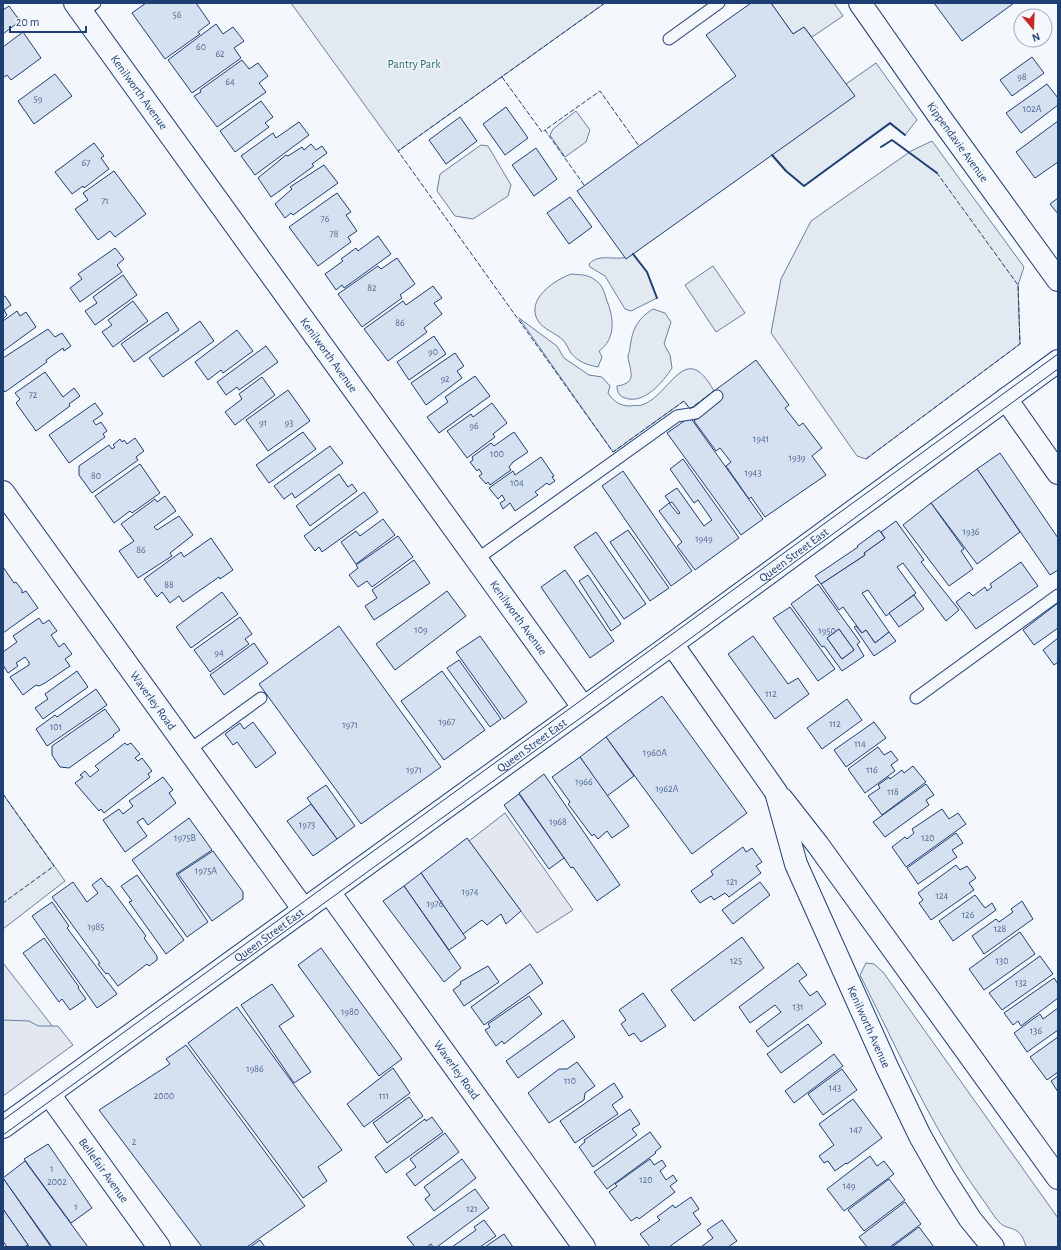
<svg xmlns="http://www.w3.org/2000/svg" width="1061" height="1250" viewBox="0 0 1061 1250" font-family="'Alegreya Sans',sans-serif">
<rect width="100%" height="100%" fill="#f4f7fb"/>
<g fill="#e3e9f0" stroke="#687fa3">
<polygon points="291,3 605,3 398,151"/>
<polygon points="771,3 834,3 843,16 812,37 804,27 793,34"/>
<polygon points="876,63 917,120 905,135 890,124 804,186 786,171 772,155 846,84"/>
<polygon points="576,111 590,130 586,142 565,157 550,135 553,129"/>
<polygon points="932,141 1024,267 1018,285 1020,344 866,459 857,456 771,333 781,279 811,221 911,151"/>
<polygon points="481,145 488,146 511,185 508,196 473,219 455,216 437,191 440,174"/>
<path d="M 633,254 L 647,272 L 657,298 L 631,311 L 625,309 L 605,276 L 590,267 L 589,264 C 601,251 619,264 633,254 Z"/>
<polygon points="713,266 745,313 716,332 685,285"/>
<path d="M 571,274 C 580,275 588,274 595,280 C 603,285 604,292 607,301 C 614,318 616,339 599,351 L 602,357 L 598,367 C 588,365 578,362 571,353 C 568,349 567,344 563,340 C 556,333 544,330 538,321 C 525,299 555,280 571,274 Z"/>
<path d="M 653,309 L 665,313 L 671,322 L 664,344 L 670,355 L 672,368 C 663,382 644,405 625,398 C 619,396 617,392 617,386 C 638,383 630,371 628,357 C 628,354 630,351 630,348 C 632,330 637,319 653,309 Z"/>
<path d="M 519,318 L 557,346 L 564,358 L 589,375 L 602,377 L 610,386 L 608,393 C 613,401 620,406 630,406 C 634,405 639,406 642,405 C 671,395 685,338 714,391 L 690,409 L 684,401 L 613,452 Z"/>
<polygon points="3,794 65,881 3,929"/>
<polygon points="3,963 57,1032 3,1071"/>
<path d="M 866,963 L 874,964 L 883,972 L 1058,1218 L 1058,1247 L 1026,1247 C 1020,1223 1008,1232 999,1222 C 992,1214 987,1205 981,1197 C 932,1129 898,1050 860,975 Z"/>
</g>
<g fill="#e3e8f0" stroke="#687fa3">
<polygon points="505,813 573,910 537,933 469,841"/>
<polygon points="3,1020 29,1021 38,1026 58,1026 73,1045 3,1096"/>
</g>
<g fill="#d5e0f0" stroke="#1d3f73" fill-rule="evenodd">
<polygon points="146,3 196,3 210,23 198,32 200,34 165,59 132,13"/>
<polygon points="751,3 771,3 793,34 804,27 855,96 626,259 577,191 736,76 706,35"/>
<polygon points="934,3 1014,3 962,41"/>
<polygon points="9,6 20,21 3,34 3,10"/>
<polygon points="216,24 223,34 233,27 244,41 234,48 241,58 192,93 168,60"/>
<polygon points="23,32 41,58 11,80 7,75 3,78 3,47"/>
<polygon points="1032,57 1044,73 1012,96 1000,80"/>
<polygon points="242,60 249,69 258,63 268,76 259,83 266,92 217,127 194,96 201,92 200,90"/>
<polygon points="55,74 72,96 34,124 18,101"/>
<polygon points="1047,84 1058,98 1058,105 1021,133 1006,113"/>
<polygon points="261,101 273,117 265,123 269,127 235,152 220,131"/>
<polygon points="506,107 528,138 505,155 483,124"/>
<polygon points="460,117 477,141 446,164 429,140"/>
<polygon points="1058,121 1058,162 1035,178 1016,152"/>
<polygon points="299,122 309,135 255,175 241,156 273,133 276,138"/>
<polygon points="94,143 104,156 101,158 109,169 84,188 83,186 72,194 55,172"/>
<polygon points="311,144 316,150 322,146 327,153 312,164 314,166 271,197 258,178 286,155 288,156 302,147 304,150"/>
<polygon points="536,148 557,179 534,196 512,165"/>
<polygon points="324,165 338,183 293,215 291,213 285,218 275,204 292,189 290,187"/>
<polygon points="114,171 146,214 115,237 110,231 98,240 75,209 88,200 83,193"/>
<polygon points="337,193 351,212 346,215 357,231 348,237 351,242 318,266 289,227"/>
<polygon points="570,197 592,227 569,244 547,213"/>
<polygon points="1058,198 1058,214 1050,204"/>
<polygon points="378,236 391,254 344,288 342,285 336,290 325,274 343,261 341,259 356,248 358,251"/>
<polygon points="115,248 124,259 117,265 122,272 80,302 70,288 82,279 78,274"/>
<polygon points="397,258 415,284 400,295 402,298 362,327 338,294 378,266 381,269"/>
<polygon points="123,275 137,295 95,325 85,311 97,303 93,297"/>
<polygon points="433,286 442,298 434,303 442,314 424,328 427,332 388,361 364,329 403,301 406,305"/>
<polygon points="5,296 11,305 4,310 7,315 3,319 3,297"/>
<polygon points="133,301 148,321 113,347 102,332 112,325 108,320"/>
<polygon points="17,311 20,316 26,312 36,327 3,351 3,321"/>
<polygon points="167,312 179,330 134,362 121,344"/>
<polygon points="200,321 214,341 163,377 149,358"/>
<polygon points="48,329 55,337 62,333 71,346 64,351 63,348 46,360 47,362 5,392 3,389 3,358"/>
<polygon points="237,330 253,351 223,373 221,370 208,380 195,362"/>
<polygon points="434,336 446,354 409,380 397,362"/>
<polygon points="266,346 278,362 239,390 237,387 226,395 217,382"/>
<polygon points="455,353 464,366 457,371 462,378 426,405 411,383"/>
<polygon points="756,360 789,405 785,408 799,426 803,423 822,448 812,456 826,475 765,517 751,497 749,499 726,466 731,462 720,448 716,451 694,421 720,400 714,391"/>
<polygon points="45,372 63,397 74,388 80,396 69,404 70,406 36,431 16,403 20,399 15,393"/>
<polygon points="475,376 490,396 439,433 427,417 448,402 445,397"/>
<polygon points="262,377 275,395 235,425 225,412 242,399 239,394"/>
<polygon points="288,390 310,421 268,451 246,420"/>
<polygon points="95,403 103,414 93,421 96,425 101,422 107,431 103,434 105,437 69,463 49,435"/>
<polygon points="492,403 507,423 493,434 495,437 467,458 447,431 471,414 473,417"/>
<polygon points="690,417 763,519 741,535 667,433"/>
<polygon points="303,432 316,449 269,483 256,465"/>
<polygon points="514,432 528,452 513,462 509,467 511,470 490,485 488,482 486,484 479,476 482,474 479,469 477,471 470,462 473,460 472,457 491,443 494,446"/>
<polygon points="135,438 144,451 136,457 138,460 92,493 79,475 79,466 109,445 112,449 115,447 113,445 120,439 122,442 124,440 127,444"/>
<polygon points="330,446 343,463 295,498 292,493 284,499 274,486"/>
<polygon points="1000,453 1058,538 1058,570 1050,575 977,469"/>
<polygon points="541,457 554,476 552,477 555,481 549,485 547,483 535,492 538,495 515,511 510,503 503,509 500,503 505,500 502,495 498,499 489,488 513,471 515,475"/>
<polygon points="683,459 739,538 695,570 677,546 682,542 659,511 669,503 678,514 680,513 672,502 670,503 665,496 677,488 704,526 712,520 698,500 694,503 670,469"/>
<polygon points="140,464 160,493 132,513 130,511 114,523 95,496"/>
<polygon points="977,469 1020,532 977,564 931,503"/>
<polygon points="623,471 692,571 671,586 602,486"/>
<polygon points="339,474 348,487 352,484 357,491 310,526 296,506"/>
<polygon points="364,492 378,512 322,552 319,547 315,551 304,536"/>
<polygon points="165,496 176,511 154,527 157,530 179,516 193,535 170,553 172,556 138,578 119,551 134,541 121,524 155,499 157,502"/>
<polygon points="931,503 964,549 961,551 973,569 949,586 903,525"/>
<polygon points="383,519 395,535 356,564 341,542 356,531 360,536"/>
<polygon points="896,521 924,560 921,562 959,610 946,621 903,563 897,567 916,593 886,616 868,590 862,593 889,632 875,643 866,630 862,633 843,607 839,610 821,584 865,555 864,553 885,538 881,532"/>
<polygon points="628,530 669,588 650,601 610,542"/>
<polygon points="879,530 885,538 864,553 865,555 821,584 815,576 858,547 857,546"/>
<polygon points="596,532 646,604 624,619 574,547"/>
<polygon points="398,536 413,557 372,587 367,581 358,587 349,575 358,568 356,565"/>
<polygon points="211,538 233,570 220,579 219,577 183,602 179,596 170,603 162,592 157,597 144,579 181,552 184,557"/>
<polygon points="414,560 430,583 374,620 365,606 377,598 372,590"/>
<polygon points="1021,562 1038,586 976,629 956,602 969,592 973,596 985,587 987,591 992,587 990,584"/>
<polygon points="3,567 14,583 16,582 22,590 22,593 26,591 38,608 3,633"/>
<polygon points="565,570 614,641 590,658 541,587"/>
<polygon points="588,575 621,624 611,631 579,581"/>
<path d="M 818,584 L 860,642 L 857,644 L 864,656 L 842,671 L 824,646 L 822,647 L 791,604 ZM 839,629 L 854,650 L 842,659 L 827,638 Z"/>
<polygon points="447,591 466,616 395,670 376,644"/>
<polygon points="222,592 238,614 191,648 176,627"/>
<polygon points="914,595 924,609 899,627 889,613"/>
<polygon points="1058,603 1058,628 1034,645 1023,630"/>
<polygon points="790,607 835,669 818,681 773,618"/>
<polygon points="240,617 252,634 245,639 249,644 210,672 194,650"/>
<polygon points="39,618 43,624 49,620 57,631 51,635 59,647 64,643 72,654 65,659 70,666 45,683 39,686 36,685 23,695 10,677 29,665 29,662 25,657 16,663 18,666 8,673 3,665 3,652 17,642 13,636"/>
<polygon points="339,626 441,767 361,824 259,684"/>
<polygon points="856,626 862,633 866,630 875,643 889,632 896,641 874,656 854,627"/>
<polygon points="839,629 854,650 842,659 827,638"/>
<polygon points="480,636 527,702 504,719 456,652"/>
<polygon points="753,636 788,684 798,678 809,694 775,719 728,654"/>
<polygon points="1058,638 1058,662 1054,665 1043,650"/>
<polygon points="254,643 268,663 224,695 210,675"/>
<polygon points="459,660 501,719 490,727 447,668"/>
<polygon points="77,671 88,687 43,719 35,708 48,699 45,694"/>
<polygon points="442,671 485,730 444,760 401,701"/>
<polygon points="96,689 107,705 47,746 36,729 55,715 57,717"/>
<polygon points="662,696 747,813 692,854 606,737"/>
<polygon points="847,699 862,720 822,749 807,728"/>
<polygon points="105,709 120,730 113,735 114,736 69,768 60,767 52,755 52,746"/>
<polygon points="253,722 276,753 256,768 237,742 233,745 225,734 240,723 244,729"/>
<polygon points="874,722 886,738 846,767 834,750"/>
<polygon points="606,737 634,776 607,796 580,757"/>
<polygon points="125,743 127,745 131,743 140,754 135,758 138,761 142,758 152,771 148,774 150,777 104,813 101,809 99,811 75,783 83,777 80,775 85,771 90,777 99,770 95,766"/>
<polygon points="878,747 884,755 891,751 898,760 891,765 895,771 865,793 848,769"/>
<polygon points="580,757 629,826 612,838 607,831 598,839 594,834 592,836 568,804 570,802 552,777"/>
<polygon points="913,766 926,782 882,815 868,796 880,788 878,785 889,777 890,779 902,770 904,773"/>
<polygon points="544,774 620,885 597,901 573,867 571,868 519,793"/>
<polygon points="163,777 173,790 169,793 176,803 148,825 143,818 137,822 147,836 125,852 103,820 119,809 123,814 133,806 129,801"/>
<polygon points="926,784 934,795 926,800 929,805 885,837 873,822"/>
<polygon points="326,785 355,826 337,839 307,798"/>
<polygon points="519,794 564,858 549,869 504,805"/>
<polygon points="311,804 337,839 313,856 287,821"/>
<polygon points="942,809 949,819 958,813 966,824 906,867 892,847 905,837 907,839 914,833 912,829"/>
<polygon points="189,818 212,850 176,874 208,922 187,937 132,860"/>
<polygon points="956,833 963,843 952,850 957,857 918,884 907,868"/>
<polygon points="467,838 521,911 506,924 501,914 487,925 482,920 463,934 421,873"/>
<polygon points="743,847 746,852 752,848 762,862 756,866 761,873 729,897 725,893 714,900 711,896 700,903 691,891 713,875 711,871"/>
<polygon points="213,851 243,892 243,899 212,921 178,874"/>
<polygon points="956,865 960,870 967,866 976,878 969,883 974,890 931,920 919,903 923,900 918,893"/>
<polygon points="421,873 466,938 449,950 404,886"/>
<polygon points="137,875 184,940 166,954 129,902 132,901 121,886"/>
<polygon points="101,878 108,887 109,886 146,936 144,938 157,956 157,960 149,966 147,964 118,986 108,973 106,974 98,964 100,963 52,897 73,882 87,902 98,893 92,885"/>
<polygon points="760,882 770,895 733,924 722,910"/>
<polygon points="404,886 461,968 444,982 383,901"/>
<polygon points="975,895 985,908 992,903 996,910 953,941 939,921"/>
<polygon points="1022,901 1033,919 984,954 972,936 996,919 999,922 1013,912 1011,909"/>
<polygon points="52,902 69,926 67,928 117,994 97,1008 32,916"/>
<polygon points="1020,932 1035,954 984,990 969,969"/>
<polygon points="742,937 764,968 694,1021 671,990"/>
<polygon points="44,938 79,987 78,988 86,999 70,1010 62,999 59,1002 23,953"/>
<polygon points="321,948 402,1059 379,1076 298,965"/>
<polygon points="1040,956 1053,974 1002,1010 989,993"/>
<polygon points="798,963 807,975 799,981 810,996 817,991 826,1004 768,1047 756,1031 781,1012 775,1005 750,1023 739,1007"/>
<polygon points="530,964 543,983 484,1025 471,1007"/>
<polygon points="488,966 499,982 464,1006 453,990 461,984 460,982"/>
<polygon points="1054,978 1058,984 1058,998 1021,1026 1018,1021 1013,1025 1004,1013"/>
<polygon points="272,984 294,1016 279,1026 311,1072 294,1083 241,1005"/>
<polygon points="643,993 666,1026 641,1042 634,1033 629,1036 621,1024 626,1020 619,1010"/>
<polygon points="529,996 542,1014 504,1044 502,1041 496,1046 485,1030 490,1027 488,1024"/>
<polygon points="237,1007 342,1150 318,1167 327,1181 303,1198 188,1043"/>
<polygon points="1058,1008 1058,1030 1027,1052 1014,1033 1040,1014 1043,1019"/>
<polygon points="563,1020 575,1037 518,1078 506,1061"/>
<polygon points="808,1024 822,1043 781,1073 767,1054"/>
<polygon points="1058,1037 1058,1072 1047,1080 1030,1057"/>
<polygon points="186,1045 305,1206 247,1247 202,1247 99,1110 170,1064 166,1059"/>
<polygon points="834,1054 843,1066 794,1103 785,1091"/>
<polygon points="577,1062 595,1086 585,1093 584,1100 549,1123 528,1093 559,1069 567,1069"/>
<polygon points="393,1068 410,1093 364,1127 347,1104"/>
<polygon points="842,1069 857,1090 823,1115 808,1094"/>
<polygon points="1058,1076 1058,1092 1051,1081"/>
<polygon points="614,1083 623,1097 612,1105 618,1114 575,1143 560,1121"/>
<polygon points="409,1097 423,1116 387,1143 373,1123"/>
<polygon points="853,1099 882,1138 847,1164 846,1163 835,1171 828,1161 824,1163 819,1156 834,1145 819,1124"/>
<polygon points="630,1109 640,1124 632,1129 637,1135 593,1167 579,1147 585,1142 584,1140"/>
<polygon points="432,1117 443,1132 386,1173 375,1157 425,1119 426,1121"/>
<polygon points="650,1132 661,1147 655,1152 656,1153 607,1189 594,1172"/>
<polygon points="445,1133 459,1152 415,1186 406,1174 416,1167 410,1159"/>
<polygon points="48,1144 92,1208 71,1223 24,1159"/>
<polygon points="870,1156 877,1166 884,1161 894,1174 844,1211 827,1189"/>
<polygon points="462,1159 476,1178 434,1211 425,1199 430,1195 424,1187"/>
<polygon points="650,1159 654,1165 662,1160 666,1166 660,1171 666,1180 673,1175 677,1181 670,1186 675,1192 639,1219 637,1217 631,1221 609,1192 617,1186 615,1184"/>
<polygon points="25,1161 88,1247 52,1247 3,1178"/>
<polygon points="3,1178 51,1247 29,1247 28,1245 3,1209"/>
<polygon points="889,1179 905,1200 864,1231 848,1210"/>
<polygon points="475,1189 489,1208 437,1247 433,1247 431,1244 427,1247 415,1247 407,1237"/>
<polygon points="691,1197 699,1209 693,1213 701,1224 669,1247 650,1247 640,1234 660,1220 657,1217 673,1205 675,1208"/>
<polygon points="905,1202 921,1224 890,1247 867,1247 859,1237"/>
<polygon points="3,1209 28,1245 24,1247 7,1247 3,1241"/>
<polygon points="484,1220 496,1236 480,1247 452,1247 476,1230 474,1227"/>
<polygon points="722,1220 737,1241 728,1247 701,1247 713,1238 707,1230"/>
<polygon points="919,1227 934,1247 892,1247"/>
<polygon points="504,1234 513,1247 485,1247 498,1238"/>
<polygon points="260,1240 265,1247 250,1247"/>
</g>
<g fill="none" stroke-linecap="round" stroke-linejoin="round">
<defs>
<g id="lane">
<polyline points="82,13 95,3"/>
<polyline points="669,39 719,3"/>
<polyline points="477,559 677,416 696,413 717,396"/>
<polyline points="916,698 1058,595"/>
<polyline points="189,750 261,698"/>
</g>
<g id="street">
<path id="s1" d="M 75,3 L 583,707"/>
<path id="s2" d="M 860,3 L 939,116 L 1058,280"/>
<polyline points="1006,399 1058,473"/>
<path id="s3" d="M 3,492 L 304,910"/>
<path id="s4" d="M 672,644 L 776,792 L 796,864 L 887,1067 L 920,1136 L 944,1178 L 970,1219 L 993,1247"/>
<polyline points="782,799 818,845 1058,1178"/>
<path id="s5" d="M 329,892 L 584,1247"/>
<path id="s6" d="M 49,1094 L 159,1247"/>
</g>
<g id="secondary">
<path id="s7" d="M 3,1127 L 672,644 L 1058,361"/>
</g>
</defs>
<use href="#lane" stroke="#1d3f73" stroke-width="13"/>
<use href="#street" stroke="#1d3f73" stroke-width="24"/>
<use href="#secondary" stroke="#1d3f73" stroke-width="24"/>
<use href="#lane" stroke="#f4f7fb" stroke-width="11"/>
<use href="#street" stroke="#f4f7fb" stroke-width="22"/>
<use href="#secondary" stroke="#f4f7fb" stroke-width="22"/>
<g stroke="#1d3f73" stroke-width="1">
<polyline points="3,1120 1058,354"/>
<polyline points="3,1135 676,649 1058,369"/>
</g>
<g stroke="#1d3f73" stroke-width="1" stroke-dasharray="5 2" stroke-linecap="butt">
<polyline points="605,3 398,151 613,452 684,401 690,409 714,391"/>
<polyline points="502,77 542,132 545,130"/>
<polyline points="584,185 545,130 600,91 639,146"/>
<polyline points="866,459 1020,344 1018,285 937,173"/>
<polyline points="3,794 54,866 3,903"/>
</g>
<g stroke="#1d3f73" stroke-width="2">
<polyline points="881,147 892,140 937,173"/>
<polyline points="772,155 786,171 804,186 890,123 905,135"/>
<polyline points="633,254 647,272 657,298"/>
</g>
</g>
<g text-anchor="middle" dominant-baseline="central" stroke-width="3" stroke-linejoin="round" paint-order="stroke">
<g font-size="10" fill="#4b6792">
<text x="177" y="15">56</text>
<text x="201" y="47">60</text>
<text x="220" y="54">62</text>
<text x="1022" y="77">98</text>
<text x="230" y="82">64</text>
<text x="38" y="99">59</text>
<text x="1032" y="109">102A</text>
<text x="86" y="163">67</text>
<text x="105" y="201">71</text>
<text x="325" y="219">76</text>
<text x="334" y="234">78</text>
<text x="372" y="288">82</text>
<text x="400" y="323">86</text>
<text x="433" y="352">90</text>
<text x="445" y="379">92</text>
<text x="33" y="395">72</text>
<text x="263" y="423">91</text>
<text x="289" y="423">93</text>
<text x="474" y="426">96</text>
<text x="761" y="439">1941</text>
<text x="497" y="454">100</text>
<text x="797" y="458">1939</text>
<text x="753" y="473">1943</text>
<text x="96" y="476">80</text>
<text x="517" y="483">104</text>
<text x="971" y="532">1936</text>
<text x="704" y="539">1949</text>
<text x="141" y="550">86</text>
<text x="169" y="585">88</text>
<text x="421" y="630">109</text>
<text x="827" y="631">1950</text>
<text x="219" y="653">94</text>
<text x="771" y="694">112</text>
<text x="447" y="722">1967</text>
<text x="835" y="724">112</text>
<text x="350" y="725">1971</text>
<text x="56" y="727">101</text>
<text x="860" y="744">114</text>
<text x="655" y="753">1960A</text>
<text x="414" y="770">1971</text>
<text x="872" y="770">116</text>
<text x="584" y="782">1966</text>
<text x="667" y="789">1962A</text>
<text x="893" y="792">118</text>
<text x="558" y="822">1968</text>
<text x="307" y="825">1973</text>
<text x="185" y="838">1975B</text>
<text x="928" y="838">120</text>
<text x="206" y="871">1975A</text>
<text x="732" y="882">121</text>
<text x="470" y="892">1974</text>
<text x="942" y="896">124</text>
<text x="435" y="904">1976</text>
<text x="968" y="915">126</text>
<text x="96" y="927">1985</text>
<text x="1000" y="929">128</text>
<text x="736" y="961">125</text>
<text x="1002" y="961">130</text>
<text x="1021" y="983">132</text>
<text x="798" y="1007">131</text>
<text x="350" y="1012">1980</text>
<text x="1036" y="1031">136</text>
<text x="255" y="1069">1986</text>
<text x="570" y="1081">110</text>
<text x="835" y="1088">143</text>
<text x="164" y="1096">2000</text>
<text x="384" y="1096">111</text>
<text x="856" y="1130">147</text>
<text x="134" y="1142">2</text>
<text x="52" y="1169">1</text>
<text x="646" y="1180">120</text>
<text x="57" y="1182">2002</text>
<text x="849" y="1186">149</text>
<text x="76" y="1207">1</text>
<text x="472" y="1209">121</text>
</g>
<g font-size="12" fill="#2c6c60" stroke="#f4f7fb">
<text x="414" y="64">Pantry Park</text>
</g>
<g font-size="12" fill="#1d3f73" stroke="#f4f7fb">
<text stroke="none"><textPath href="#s1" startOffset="110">Kenilworth Avenue</textPath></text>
<text stroke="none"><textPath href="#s2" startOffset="170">Kippendavie Avenue</textPath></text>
<text stroke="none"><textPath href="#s1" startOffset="434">Kenilworth Avenue</textPath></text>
<text stroke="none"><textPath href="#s7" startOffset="976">Queen Street East</textPath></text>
<text stroke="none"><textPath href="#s1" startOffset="758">Kenilworth Avenue</textPath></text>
<text stroke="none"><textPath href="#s3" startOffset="257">Waverley Road</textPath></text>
<text stroke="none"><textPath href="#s7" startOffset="652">Queen Street East</textPath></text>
<text stroke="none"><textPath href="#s7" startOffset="328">Queen Street East</textPath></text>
<text stroke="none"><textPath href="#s4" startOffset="434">Kenilworth Avenue</textPath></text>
<text stroke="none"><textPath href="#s5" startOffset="219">Waverley Road</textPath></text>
<text stroke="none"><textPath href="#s6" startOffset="94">Bellefair Avenue</textPath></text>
</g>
</g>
<rect width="1061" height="1250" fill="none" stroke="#1d3f73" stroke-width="8"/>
<g transform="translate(1033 28) rotate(161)"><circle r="19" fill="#f4f7fb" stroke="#9eadc5"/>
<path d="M0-3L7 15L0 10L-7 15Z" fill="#c62828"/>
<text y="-6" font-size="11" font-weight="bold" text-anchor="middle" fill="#1d3f73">N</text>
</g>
<path d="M10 26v6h76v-6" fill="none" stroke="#1d3f73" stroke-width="2"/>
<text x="16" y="26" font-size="12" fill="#1d3f73" stroke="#f4f7fb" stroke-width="3" paint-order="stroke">20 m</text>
</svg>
